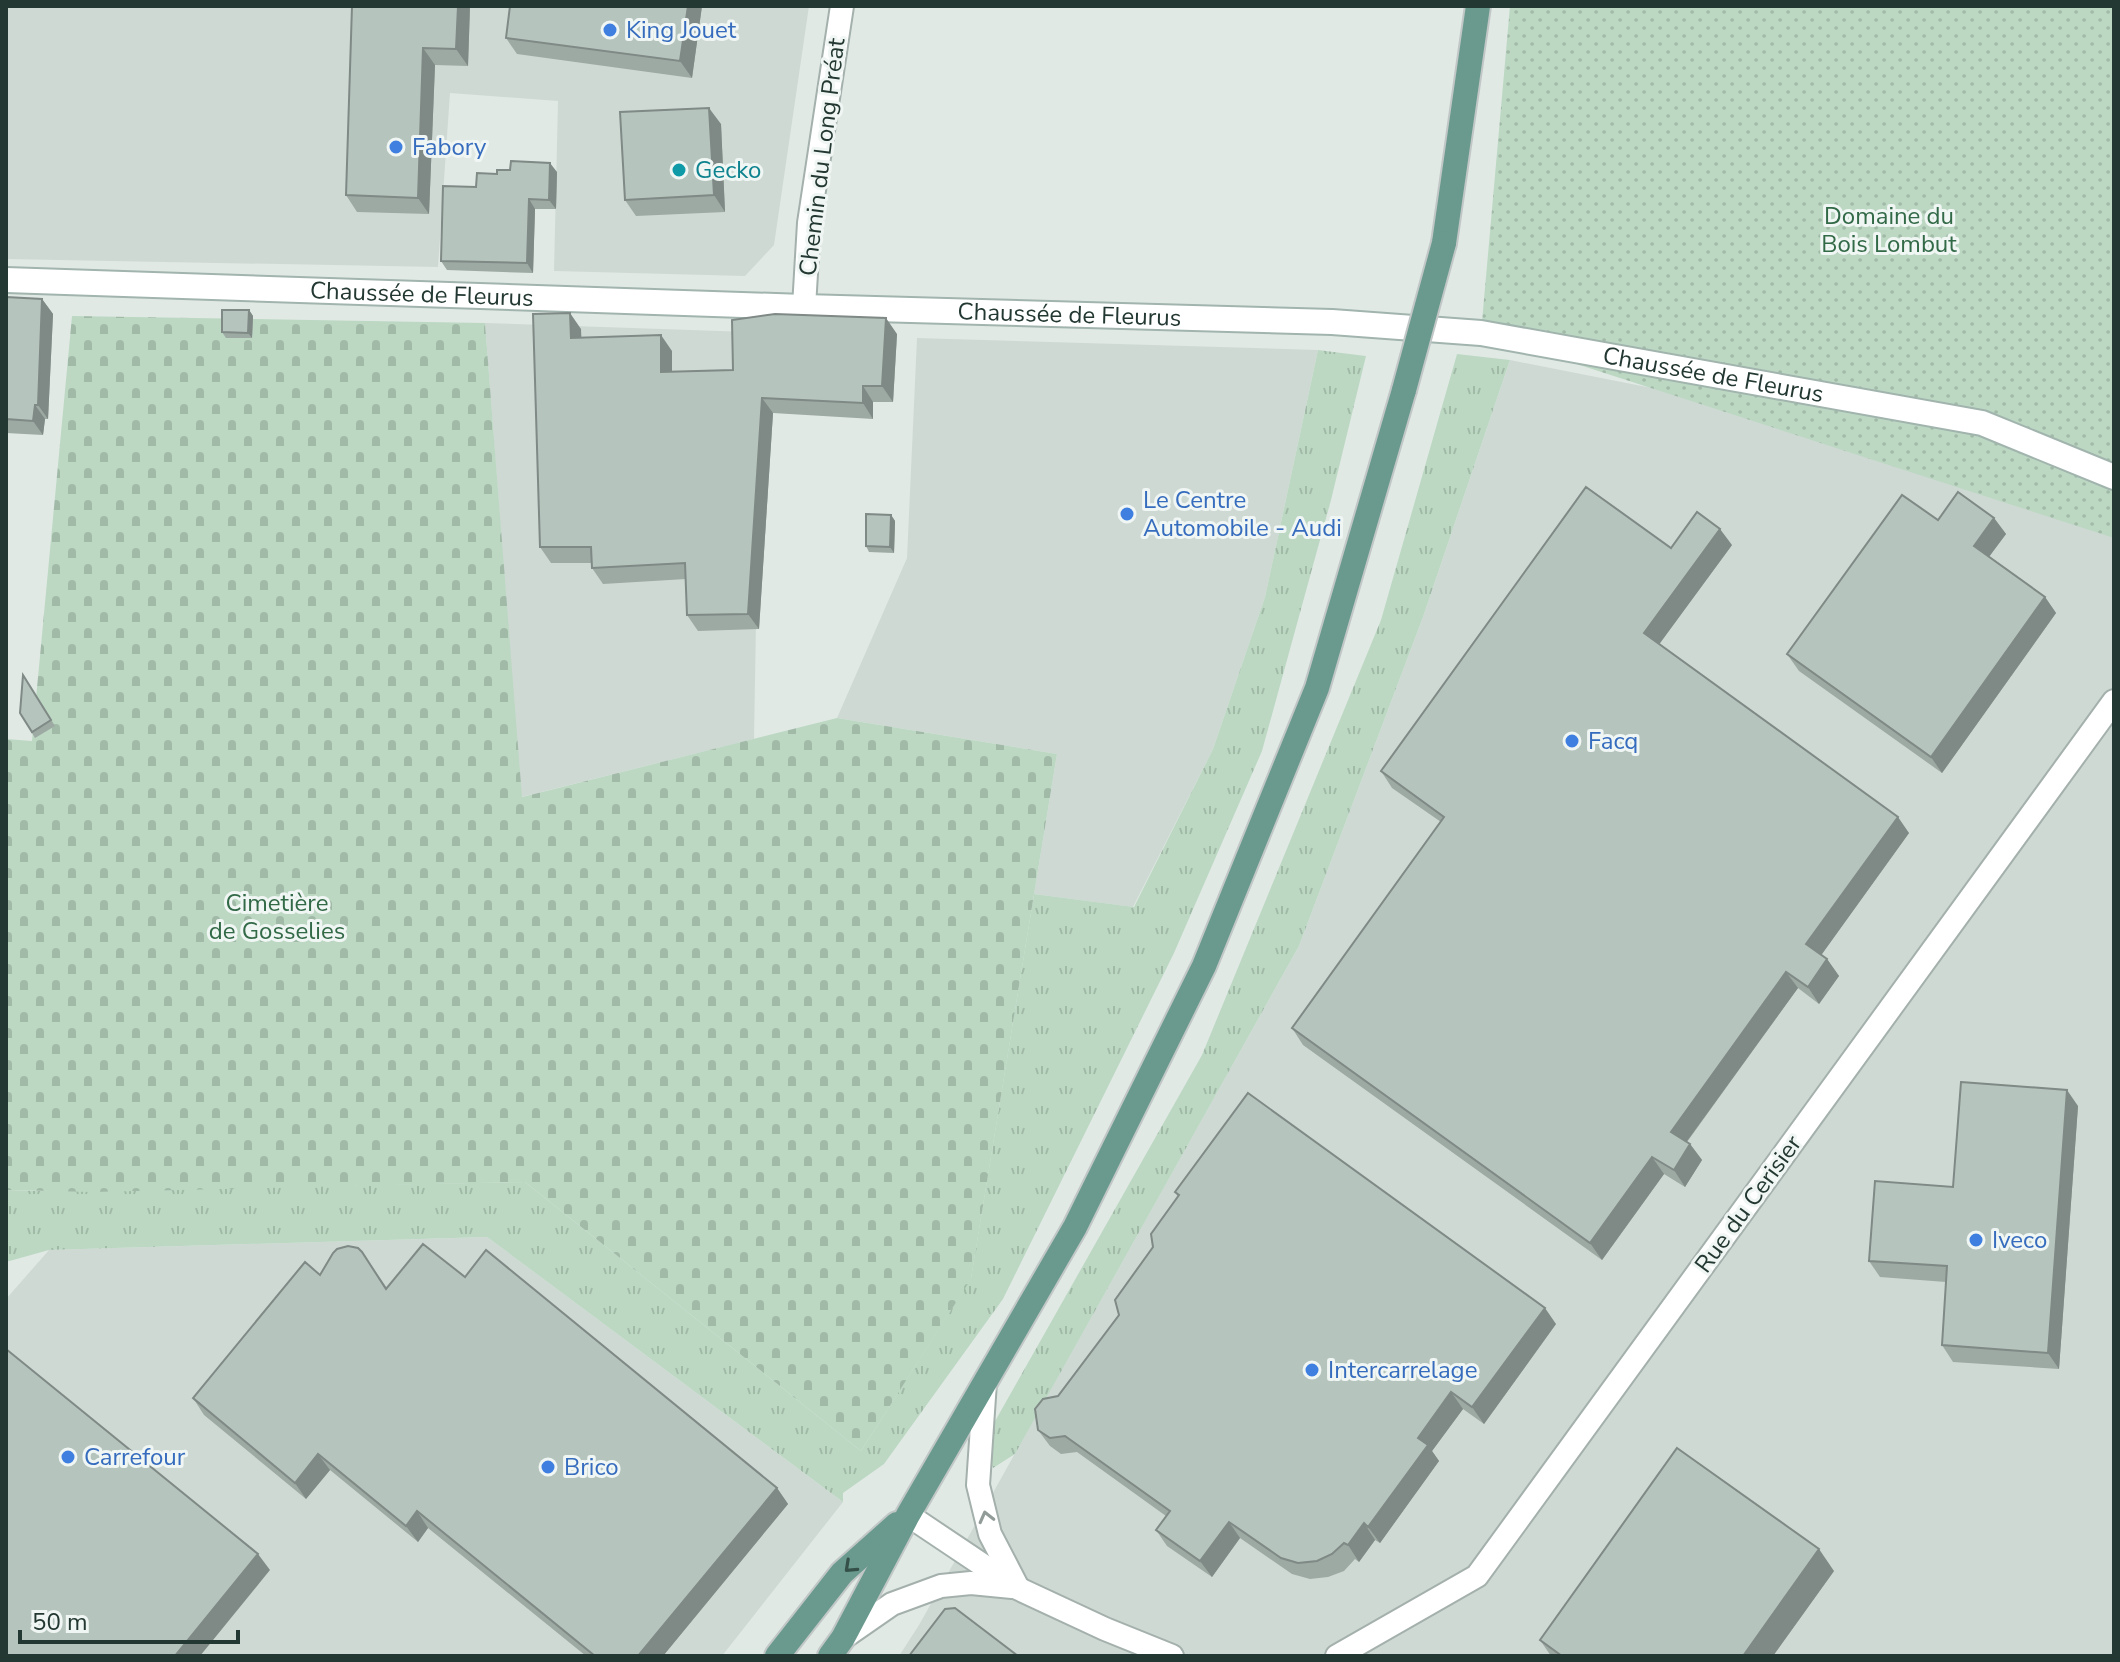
<svg xmlns="http://www.w3.org/2000/svg" width="2120" height="1662" viewBox="0 0 2120 1662" font-family="'Nunito Sans',sans-serif">
<defs>
<pattern id="grass-tufts" width="24" height="20" patternUnits="userSpaceOnUse" patternTransform="scale(2)"><rect width="24" height="20" fill="#bcd8c3"/><path d="M3 7l-1-3M5 7V3M7 7l1-3M15 17l-1-3M17 17v-4M19 17l1-3" fill="none" stroke="#a1baa8"/></pattern>
<pattern id="cemetery-stones" width="16" height="16" patternUnits="userSpaceOnUse" patternTransform="scale(2)"><rect width="16" height="16" fill="#bcd8c3"/><path d="M2 7V4a2 2 0 0 1 4 0v3zM10 15v-3a2 2 0 0 1 4 0v3z" fill="#a1baa8"/></pattern>
<pattern id="park-dots" width="8" height="8" patternUnits="userSpaceOnUse" patternTransform="scale(2)"><rect width="8" height="8" fill="#bcd8c3"/><path d="M2 2h.1M6 6h.1" fill="none" stroke="#a1baa8" stroke-width="1.8" stroke-linecap="round"/></pattern>
</defs>
<rect width="100%" height="100%" fill="#e1e9e5"/>
<g fill="#cfd9d4">
<polygon points="6,6 809,6 774,245 745,276 554,271 558,101 450,93 438,267 6,259"/>
<polygon points="485,323 776,333 756,624 754,739 521,797"/>
<polygon points="917,338 1318,350 1265,597 1213,749 1133,907 1034,894 1057,754 837,718 907,558"/>
<polygon points="1510,360 1981,453 2114,510 2114,1656 899,1656 919,1625 1299,946 1423,617"/>
<polygon points="487,1237 843,1502 722,1656 6,1656 6,1299 49,1250"/>
</g>
<g fill="url(#grass-tufts)">
<polygon points="1318,350 1366,356 1331,500 1262,751 1174,953 1003,1299 884,1464 843,1493 843,1502 487,1237 49,1250 6,1262 6,1190 42,1191 525,1182 861,1451 971,1278 1034,894 1134,907 1213,749 1265,597"/>
<polygon points="1457,354 1510,360 1423,617 1299,946 1015,1454 993,1468 981,1446 1202,1055 1381,620"/>
</g>
<polygon fill="url(#cemetery-stones)" points="72,316 485,323 522,797 837,718 1057,754 971,1279 861,1451 525,1182 93,1192 6,1190 6,739 32,741"/>
<polygon fill="url(#park-dots)" points="1510,6 2114,6 2114,538 1481,333"/>
<g fill="none" stroke-linecap="round" stroke-linejoin="round">
<defs>
<g id="minor">
<polyline points="804,307 809,223 842,6"/>
<polyline points="985,1382 978,1485 990,1534 1017,1586"/>
<polyline points="908,1515 1017,1588 1105,1629 1172,1656"/>
<polyline points="843,1638 892,1604 941,1586 971,1583 1012,1587"/>
<polyline points="1337,1656 1477,1576 2114,701"/>
</g>
<g id="secondary">
<path id="s1" d="M 6,280 L 804,307 L 1332,322 L 1481,333 L 1982,423 L 2114,477"/>
</g>
<g id="primary">
<polyline points="1444,243 1478,6"/>
<polyline points="777,1656 842,1573 897,1524"/>
<polyline points="830,1656 843,1638 908,1515 1075,1227 1204,966 1317,688 1404,390"/>
</g>
</defs>
<use href="#minor" stroke="#a4b0ac" stroke-width="26"/>
<use href="#secondary" stroke="#a1b4ad" stroke-width="28"/>
<use href="#primary" stroke="#c1c7c6" stroke-width="28"/>
<use href="#minor" stroke="#fff" stroke-width="22"/>
<use href="#secondary" stroke="#fff" stroke-width="24"/>
<use href="#primary" stroke="#6a9a8d" stroke-width="24"/>
<defs>
<polyline id="primary-bridge" points="1404,390 1444,243"/>
</defs>
<use href="#primary-bridge" stroke="#c1c7c6" stroke-width="28" stroke-linecap="butt"/>
<use href="#primary-bridge" stroke="#6a9a8d" stroke-width="24"/>
</g>
<g fill="#9da9a3">
<polygon points="352,6 470,6 468,66 435,65 429,214 357,212 346,195"/>
<polygon points="702,6 692,78 517,54 506,38"/>
<polygon points="721,124 725,212 636,216 625,200"/>
<polygon points="557,172 556,209 535,209 533,273 447,270 441,261 476,187 497,174"/>
<polygon points="6,297 42,299 53,314 48,419 45,419 43,435 6,433"/>
<polygon points="249,310 253,316 252,338 226,338 222,332"/>
<polygon points="581,329 581,338 672,351 672,372 733,370 897,334 893,402 873,402 873,419 773,413 759,629 698,631 687,615 686,579 603,584 592,568 591,563 551,563 540,547"/>
<polygon points="891,515 895,521 894,553 869,552 866,546"/>
<polygon points="1994,518 2006,534 1989,557 2045,597 2056,613 1942,773 1799,671 1787,654 1938,520"/>
<polygon points="1732,545 1659,644 1909,833 1821,955 1827,959 1839,976 1819,1004 1798,988 1687,1142 1690,1144 1702,1160 1685,1187 1664,1174 1602,1260 1303,1045 1292,1028 1441,822 1392,788 1381,771 1671,548"/>
<polygon points="23,675 55,726 35,738 20,713"/>
<polygon points="2078,1106 2059,1369 1953,1362 1942,1345 1946,1282 1880,1277 1869,1261 1953,1187"/>
<polygon points="1175,1192 1556,1324 1484,1424 1463,1409 1432,1451 1439,1461 1380,1543 1375,1540 1359,1562 1355,1559 1344,1571 1328,1577 1310,1579 1292,1574 1240,1538 1212,1577 1167,1546 1156,1530 1166,1516 1077,1452 1061,1454 1050,1446 1038,1430 1058,1396 1119,1315 1178,1197"/>
<polygon points="362,1252 387,1288 465,1277 777,1488 788,1504 663,1656 586,1656 428,1528 418,1542 330,1470 306,1499 204,1415 193,1398 320,1275"/>
<polygon points="1834,1571 1773,1656 1551,1656 1540,1640"/>
</g>
<g fill="#7f8985">
<polygon points="458,6 470,6 468,66 456,49"/>
<polygon points="688,6 702,6 692,78 680,61"/>
<polygon points="423,48 435,65 429,214 418,198"/>
<polygon points="709,108 721,124 725,212 714,195"/>
<polygon points="550,163 557,172 556,209 549,200"/>
<polygon points="529,199 535,209 533,273 527,263"/>
<polygon points="42,299 53,314 48,419 38,405"/>
<polygon points="249,310 253,316 252,338 248,333"/>
<polygon points="570,313 581,329 582,353 571,338"/>
<polygon points="886,318 897,334 893,402 882,386"/>
<polygon points="661,335 672,351 672,388 661,372"/>
<polygon points="863,386 873,402 873,419 863,403"/>
<polygon points="762,398 773,413 759,629 748,614"/>
<polygon points="35,405 45,419 43,435 33,421"/>
<polygon points="891,515 895,521 894,553 890,547"/>
<polygon points="1994,518 2006,534 1985,562 1974,546"/>
<polygon points="1720,529 1732,545 1655,650 1644,633"/>
<polygon points="2045,597 2056,613 1942,773 1931,757"/>
<polygon points="1898,817 1909,833 1817,961 1806,944"/>
<polygon points="1827,959 1839,976 1819,1004 1808,987"/>
<polygon points="1786,972 1798,988 1682,1148 1671,1132"/>
<polygon points="2067,1090 2078,1106 2059,1369 2048,1353"/>
<polygon points="1690,1144 1702,1160 1685,1187 1674,1170"/>
<polygon points="1652,1157 1664,1174 1602,1260 1590,1243"/>
<polygon points="1545,1308 1556,1324 1484,1424 1472,1407"/>
<polygon points="1451,1392 1463,1409 1432,1451 1439,1461 1380,1543 1368,1527 1418,1438"/>
<polygon points="318,1454 330,1470 306,1499 295,1483"/>
<polygon points="777,1488 788,1504 663,1656 638,1656"/>
<polygon points="417,1511 428,1528 418,1542 406,1526"/>
<polygon points="1229,1522 1240,1538 1212,1577 1200,1561"/>
<polygon points="1364,1523 1375,1540 1359,1562 1348,1545"/>
<polygon points="1819,1549 1834,1571 1773,1656 1743,1656"/>
<polygon points="258,1554 270,1570 200,1656 175,1656"/>
</g>
<g fill="#b6c4be" stroke="#7f8985" stroke-width="2">
<polygon points="352,6 458,6 456,49 423,48 418,198 346,195"/>
<polygon points="510,6 688,6 680,61 506,38"/>
<polygon points="709,108 714,195 625,200 620,112"/>
<polygon points="511,161 550,163 549,200 529,199 527,263 441,261 443,186 476,187 477,173 497,174 497,170 510,170"/>
<polygon points="6,297 42,299 38,405 35,405 33,421 6,419"/>
<polygon points="222,310 249,310 248,333 222,332"/>
<polygon points="570,313 571,338 661,335 661,372 733,370 732,320 775,314 886,318 882,386 863,386 863,403 762,398 748,614 687,615 685,563 592,568 591,547 540,547 533,314"/>
<polygon points="1586,487 1671,548 1697,512 1720,529 1644,633 1898,817 1806,944 1827,959 1808,987 1786,972 1671,1132 1690,1144 1674,1170 1652,1157 1590,1243 1292,1028 1444,817 1381,771"/>
<polygon points="1958,492 1994,518 1974,546 2045,597 1931,757 1787,654 1902,495 1938,520"/>
<polygon points="866,514 891,515 890,547 866,546"/>
<polygon points="23,675 51,720 32,732 20,713"/>
<polygon points="1961,1082 2067,1090 2048,1353 1942,1345 1947,1266 1869,1261 1875,1181 1953,1187"/>
<polygon points="1248,1093 1545,1308 1472,1407 1451,1392 1418,1438 1428,1445 1368,1527 1364,1523 1348,1545 1344,1543 1332,1554 1317,1561 1298,1563 1281,1558 1229,1522 1200,1561 1156,1530 1170,1511 1065,1436 1050,1438 1038,1430 1035,1409 1043,1399 1058,1396 1119,1315 1115,1300 1153,1247 1151,1234 1179,1195 1175,1192"/>
<polygon points="423,1244 465,1277 486,1250 777,1488 638,1656 595,1656 417,1511 406,1526 318,1454 295,1483 193,1398 305,1262 320,1275 333,1253 337,1249 348,1246 358,1248 362,1252 386,1289"/>
<polygon points="6,1349 258,1554 175,1656 6,1656"/>
<polygon points="1677,1448 1819,1549 1743,1656 1562,1656 1540,1640"/>
<polygon points="955,1608 1018,1656 909,1656 945,1609"/>
</g>
<defs><path id="oneway-chevron" d="M-2-3.5L2.5 0L-2 3.5" fill="none" stroke-width="1.6" stroke-linecap="round" stroke-linejoin="round" transform="scale(2)"/></defs>
<use stroke="#919c98" href="#oneway-chevron" transform="translate(986 1517) rotate(-104)"/>
<use stroke="#355049" href="#oneway-chevron" transform="translate(850 1567) rotate(137)"/>
<g fill="#3f7fe0" stroke="#f0f6f3" stroke-width="3">
<circle cx="610" cy="30" r="8"/>
<circle cx="396" cy="147" r="8"/>
<circle cx="1127" cy="514" r="8"/>
<circle cx="1572" cy="741" r="8"/>
<circle cx="1976" cy="1240" r="8"/>
<circle cx="1312" cy="1370" r="8"/>
<circle cx="68" cy="1457" r="8"/>
<circle cx="548" cy="1467" r="8"/>
</g>
<circle fill="#0f9aa8" stroke="#f0f6f3" stroke-width="3" cx="679" cy="170" r="8"/>
<g text-anchor="middle" dominant-baseline="central" stroke-width="6" stroke-linejoin="round" paint-order="stroke">
<g font-size="24" fill="#366cbe" stroke="#f0f6f3" text-anchor="start">
<text x="626" y="30">King Jouet</text>
<text x="412" y="147">Fabory</text>
<text x="1143" y="500">Le Centre<tspan x="1143" dy="28">Automobile - Audi</tspan></text>
<text x="1588" y="741">Facq</text>
<text x="1992" y="1240">Iveco</text>
<text x="1328" y="1370">Intercarrelage</text>
<text x="84" y="1457">Carrefour</text>
<text x="564" y="1467">Brico</text>
</g>
<g font-size="24" fill="#233832" stroke="#f0f6f3">
<text transform="translate(822 157) rotate(-83)">Chemin du Long Préat</text>
<text stroke="none"><textPath href="#s1" startOffset="416">Chaussée de Fleurus</textPath></text>
<text stroke="none"><textPath href="#s1" startOffset="1064">Chaussée de Fleurus</textPath></text>
<text stroke="none"><textPath href="#s1" startOffset="1712">Chaussée de Fleurus</textPath></text>
<text transform="translate(1748 1204) rotate(-54)">Rue du Cerisier</text>
</g>
<g font-size="24" fill="#0d838f" stroke="#f0f6f3" text-anchor="start">
<text x="695" y="170">Gecko</text>
</g>
<g font-size="24" fill="#326947" stroke="#f0f6f3">
<text x="1889" y="216">Domaine du<tspan x="1889" dy="28">Bois Lombut</tspan></text>
<text x="277" y="903">Cimetière<tspan x="277" dy="28">de Gosselies</tspan></text>
</g>
</g>
<rect width="2120" height="1662" fill="none" stroke="#233832" stroke-width="16"/>
<path d="M20 1630v12h218v-12" fill="none" stroke="#233832" stroke-width="4"/>
<text x="32" y="1630" font-size="24" fill="#233832" stroke="#f0f6f3" stroke-width="6" paint-order="stroke">50 m</text>
</svg>
